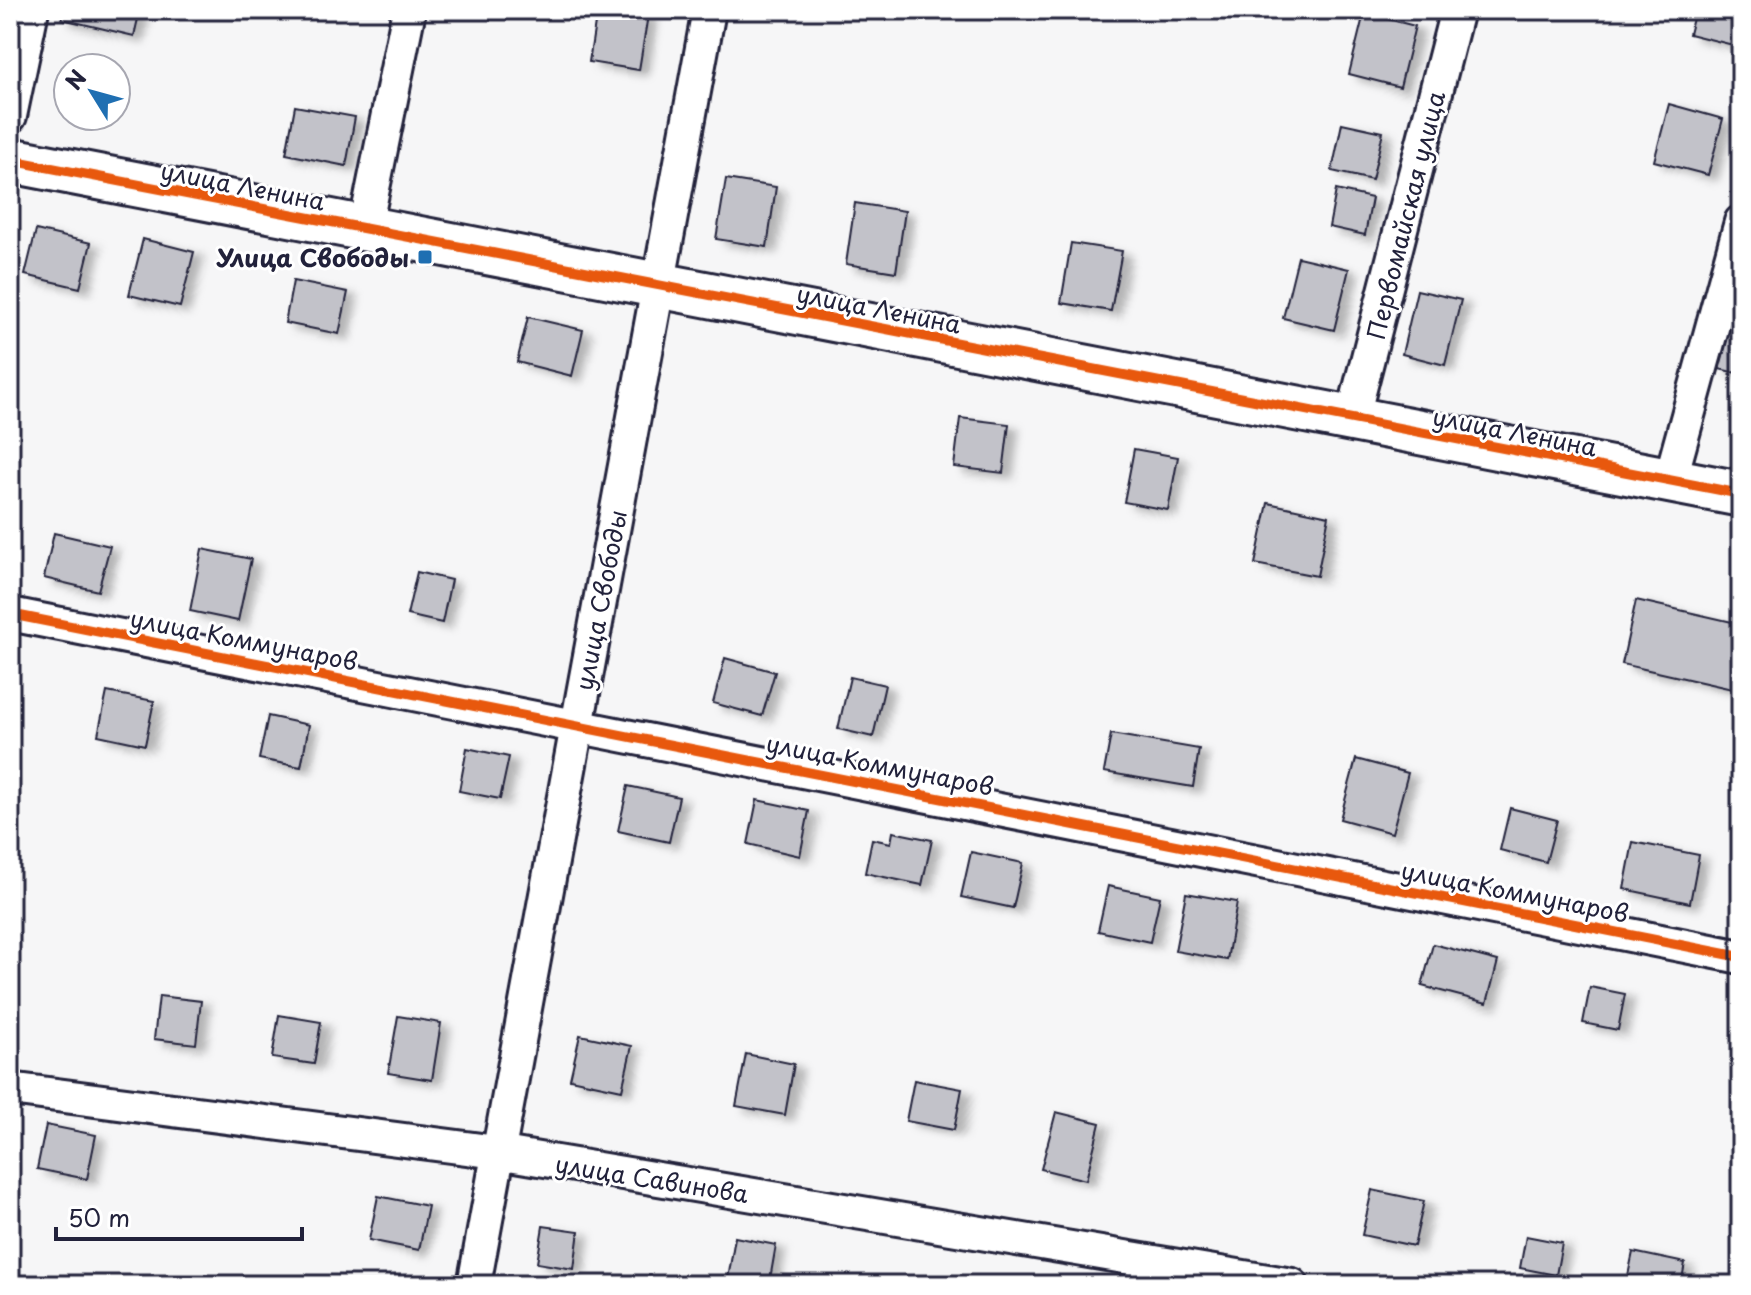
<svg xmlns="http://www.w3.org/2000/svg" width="1751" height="1295" viewBox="0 0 1751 1295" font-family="'Playpen Sans',sans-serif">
<defs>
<filter id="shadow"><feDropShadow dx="9" dy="5" stdDeviation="4" flood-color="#0004"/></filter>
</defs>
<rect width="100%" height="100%" fill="#f6f6f7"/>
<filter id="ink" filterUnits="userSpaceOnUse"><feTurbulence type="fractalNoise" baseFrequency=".0125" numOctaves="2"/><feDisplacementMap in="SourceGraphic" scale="16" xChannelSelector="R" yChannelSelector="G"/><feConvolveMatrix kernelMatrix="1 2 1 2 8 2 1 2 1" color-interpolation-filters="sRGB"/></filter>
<g filter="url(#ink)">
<g fill="#c2c2c9" stroke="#22223b" stroke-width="2" filter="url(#shadow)">
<polygon points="64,10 140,10 134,36 62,19"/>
<polygon points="597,10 618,10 648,15 639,70 589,62"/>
<polygon points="1695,10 1741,10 1741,47 1689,34"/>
<polygon points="1364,13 1415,26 1400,87 1349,74"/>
<polygon points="1669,104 1723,119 1708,175 1654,161"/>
<polygon points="295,106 355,117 346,166 286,154"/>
<polygon points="1342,123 1383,132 1372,180 1332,171"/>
<polygon points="726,179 776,187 767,247 716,239"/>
<polygon points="1336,190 1372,198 1365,235 1329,227"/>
<polygon points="855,203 905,211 896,272 846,264"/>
<polygon points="36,230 91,243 80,288 25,275"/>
<polygon points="143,239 194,252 180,307 129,295"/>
<polygon points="1071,243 1122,251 1111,311 1061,303"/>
<polygon points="1298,257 1349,269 1334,330 1283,318"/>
<polygon points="293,281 348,292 339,334 285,323"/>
<polygon points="1741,286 1741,374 1719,369"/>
<polygon points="1417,290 1461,300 1445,365 1402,354"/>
<polygon points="528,317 583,330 572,376 517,362"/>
<polygon points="960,418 1009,424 1003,473 954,467"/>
<polygon points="1134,449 1178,457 1168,510 1124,502"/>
<polygon points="1268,503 1329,516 1317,576 1255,564"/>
<polygon points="54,533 110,546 98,591 44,578"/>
<polygon points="202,549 251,559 238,621 190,611"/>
<polygon points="417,572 451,580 442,623 407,615"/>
<polygon points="1636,600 1741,624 1741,691 1622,664"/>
<polygon points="725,658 775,672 762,716 713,703"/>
<polygon points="850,677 885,685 873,737 838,729"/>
<polygon points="107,692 154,701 145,745 98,735"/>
<polygon points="268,716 309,725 301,767 259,759"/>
<polygon points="1111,734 1199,749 1193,787 1104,772"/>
<polygon points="467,748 509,757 500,799 459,791"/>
<polygon points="1356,759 1408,773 1392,833 1340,819"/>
<polygon points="628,786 679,797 669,842 618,831"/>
<polygon points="757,800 809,811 800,856 748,844"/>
<polygon points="1510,808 1557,820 1546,862 1500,850"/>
<polygon points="893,832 932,840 922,885 865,873 872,839 891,843"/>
<polygon points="1633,842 1699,855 1690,903 1624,889"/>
<polygon points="971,852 1023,863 1013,908 961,897"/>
<polygon points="1108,886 1160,897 1150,942 1098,931"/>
<polygon points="1186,893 1237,902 1227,960 1175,951"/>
<polygon points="1433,944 1498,961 1487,1003 1422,986"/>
<polygon points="1590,987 1625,994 1618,1030 1583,1023"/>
<polygon points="159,996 201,1001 196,1044 154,1039"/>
<polygon points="279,1015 321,1022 314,1064 272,1058"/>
<polygon points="398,1016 441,1023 432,1080 388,1073"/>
<polygon points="580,1035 632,1046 622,1090 570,1079"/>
<polygon points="746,1054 794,1064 785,1115 736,1106"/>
<polygon points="914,1080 962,1089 954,1130 906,1121"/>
<polygon points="1056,1112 1100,1123 1086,1180 1041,1169"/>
<polygon points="46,1125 96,1135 87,1179 37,1169"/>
<polygon points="1372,1190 1424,1201 1414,1246 1362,1235"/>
<polygon points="378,1196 428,1206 419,1250 369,1240"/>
<polygon points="543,1226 579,1231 574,1269 537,1263"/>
<polygon points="1526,1236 1562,1243 1556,1275 1520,1268"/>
<polygon points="735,1237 776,1245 769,1285 727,1285"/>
<polygon points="1633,1252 1685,1263 1681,1285 1626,1285"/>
</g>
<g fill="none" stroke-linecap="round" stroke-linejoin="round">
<defs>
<g id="street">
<polyline points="10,116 32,10"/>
<polyline points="365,228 409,10"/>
<polyline points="1352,420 1457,10"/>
<polyline points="1670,481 1741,222"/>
<polyline points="10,614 1741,957"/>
<polyline points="10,1089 497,1152 1292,1285"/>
<polyline points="474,1285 709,10"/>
</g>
<polyline id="secondary" points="10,160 1741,494"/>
</defs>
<use href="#street" stroke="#22223b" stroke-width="38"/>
<use href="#secondary" stroke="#22223b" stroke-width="50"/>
<use href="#street" stroke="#fff" stroke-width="32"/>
<use href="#secondary" stroke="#fff" stroke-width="44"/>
<defs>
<g id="cycleway">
<polyline points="10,160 1741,494"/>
<polyline points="10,614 1741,957"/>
</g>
</defs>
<use href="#cycleway" stroke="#fff" stroke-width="15"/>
<use href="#cycleway" stroke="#e8590c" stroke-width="10"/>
</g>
</g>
<rect fill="#1f6fb2" stroke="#fff" stroke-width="3" x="417" y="249" width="16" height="16" rx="4"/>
<g text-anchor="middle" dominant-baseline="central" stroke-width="6" stroke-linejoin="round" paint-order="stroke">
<g font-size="24" fill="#22223b" stroke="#fff">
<text transform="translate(243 185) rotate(11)">улица Ленина</text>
<text transform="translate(1405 215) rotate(-76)">Первомайская улица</text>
<text transform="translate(879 308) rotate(11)">улица Ленина</text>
<text transform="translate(1515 431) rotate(11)">улица Ленина</text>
<text transform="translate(600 600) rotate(-79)">улица Свободы</text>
<text transform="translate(244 639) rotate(11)">улица Коммунаров</text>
<text transform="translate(880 764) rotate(11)">улица Коммунаров</text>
<text transform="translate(1515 891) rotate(11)">улица Коммунаров</text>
<text transform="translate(652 1178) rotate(9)">улица Савинова</text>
</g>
<g font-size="24" font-weight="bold" fill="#22223b" stroke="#fff" text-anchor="end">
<text x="409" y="257">Улица Свободы</text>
</g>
</g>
<rect width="1751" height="1295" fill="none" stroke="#fff" stroke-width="40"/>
<rect x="20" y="20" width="1711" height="1255" fill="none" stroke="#22223b" stroke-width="3" filter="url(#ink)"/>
<g transform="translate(92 92) rotate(307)"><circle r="38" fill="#ffffff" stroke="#a7a7b1" stroke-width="2"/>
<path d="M0-6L14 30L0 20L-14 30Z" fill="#1f6fb2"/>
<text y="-12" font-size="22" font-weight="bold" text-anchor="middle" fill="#22223b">N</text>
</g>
<path d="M56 1227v12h246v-12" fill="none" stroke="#22223b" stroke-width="4"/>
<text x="68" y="1227" font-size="24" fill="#22223b" stroke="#ffffff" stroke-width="6" paint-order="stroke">50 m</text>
</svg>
